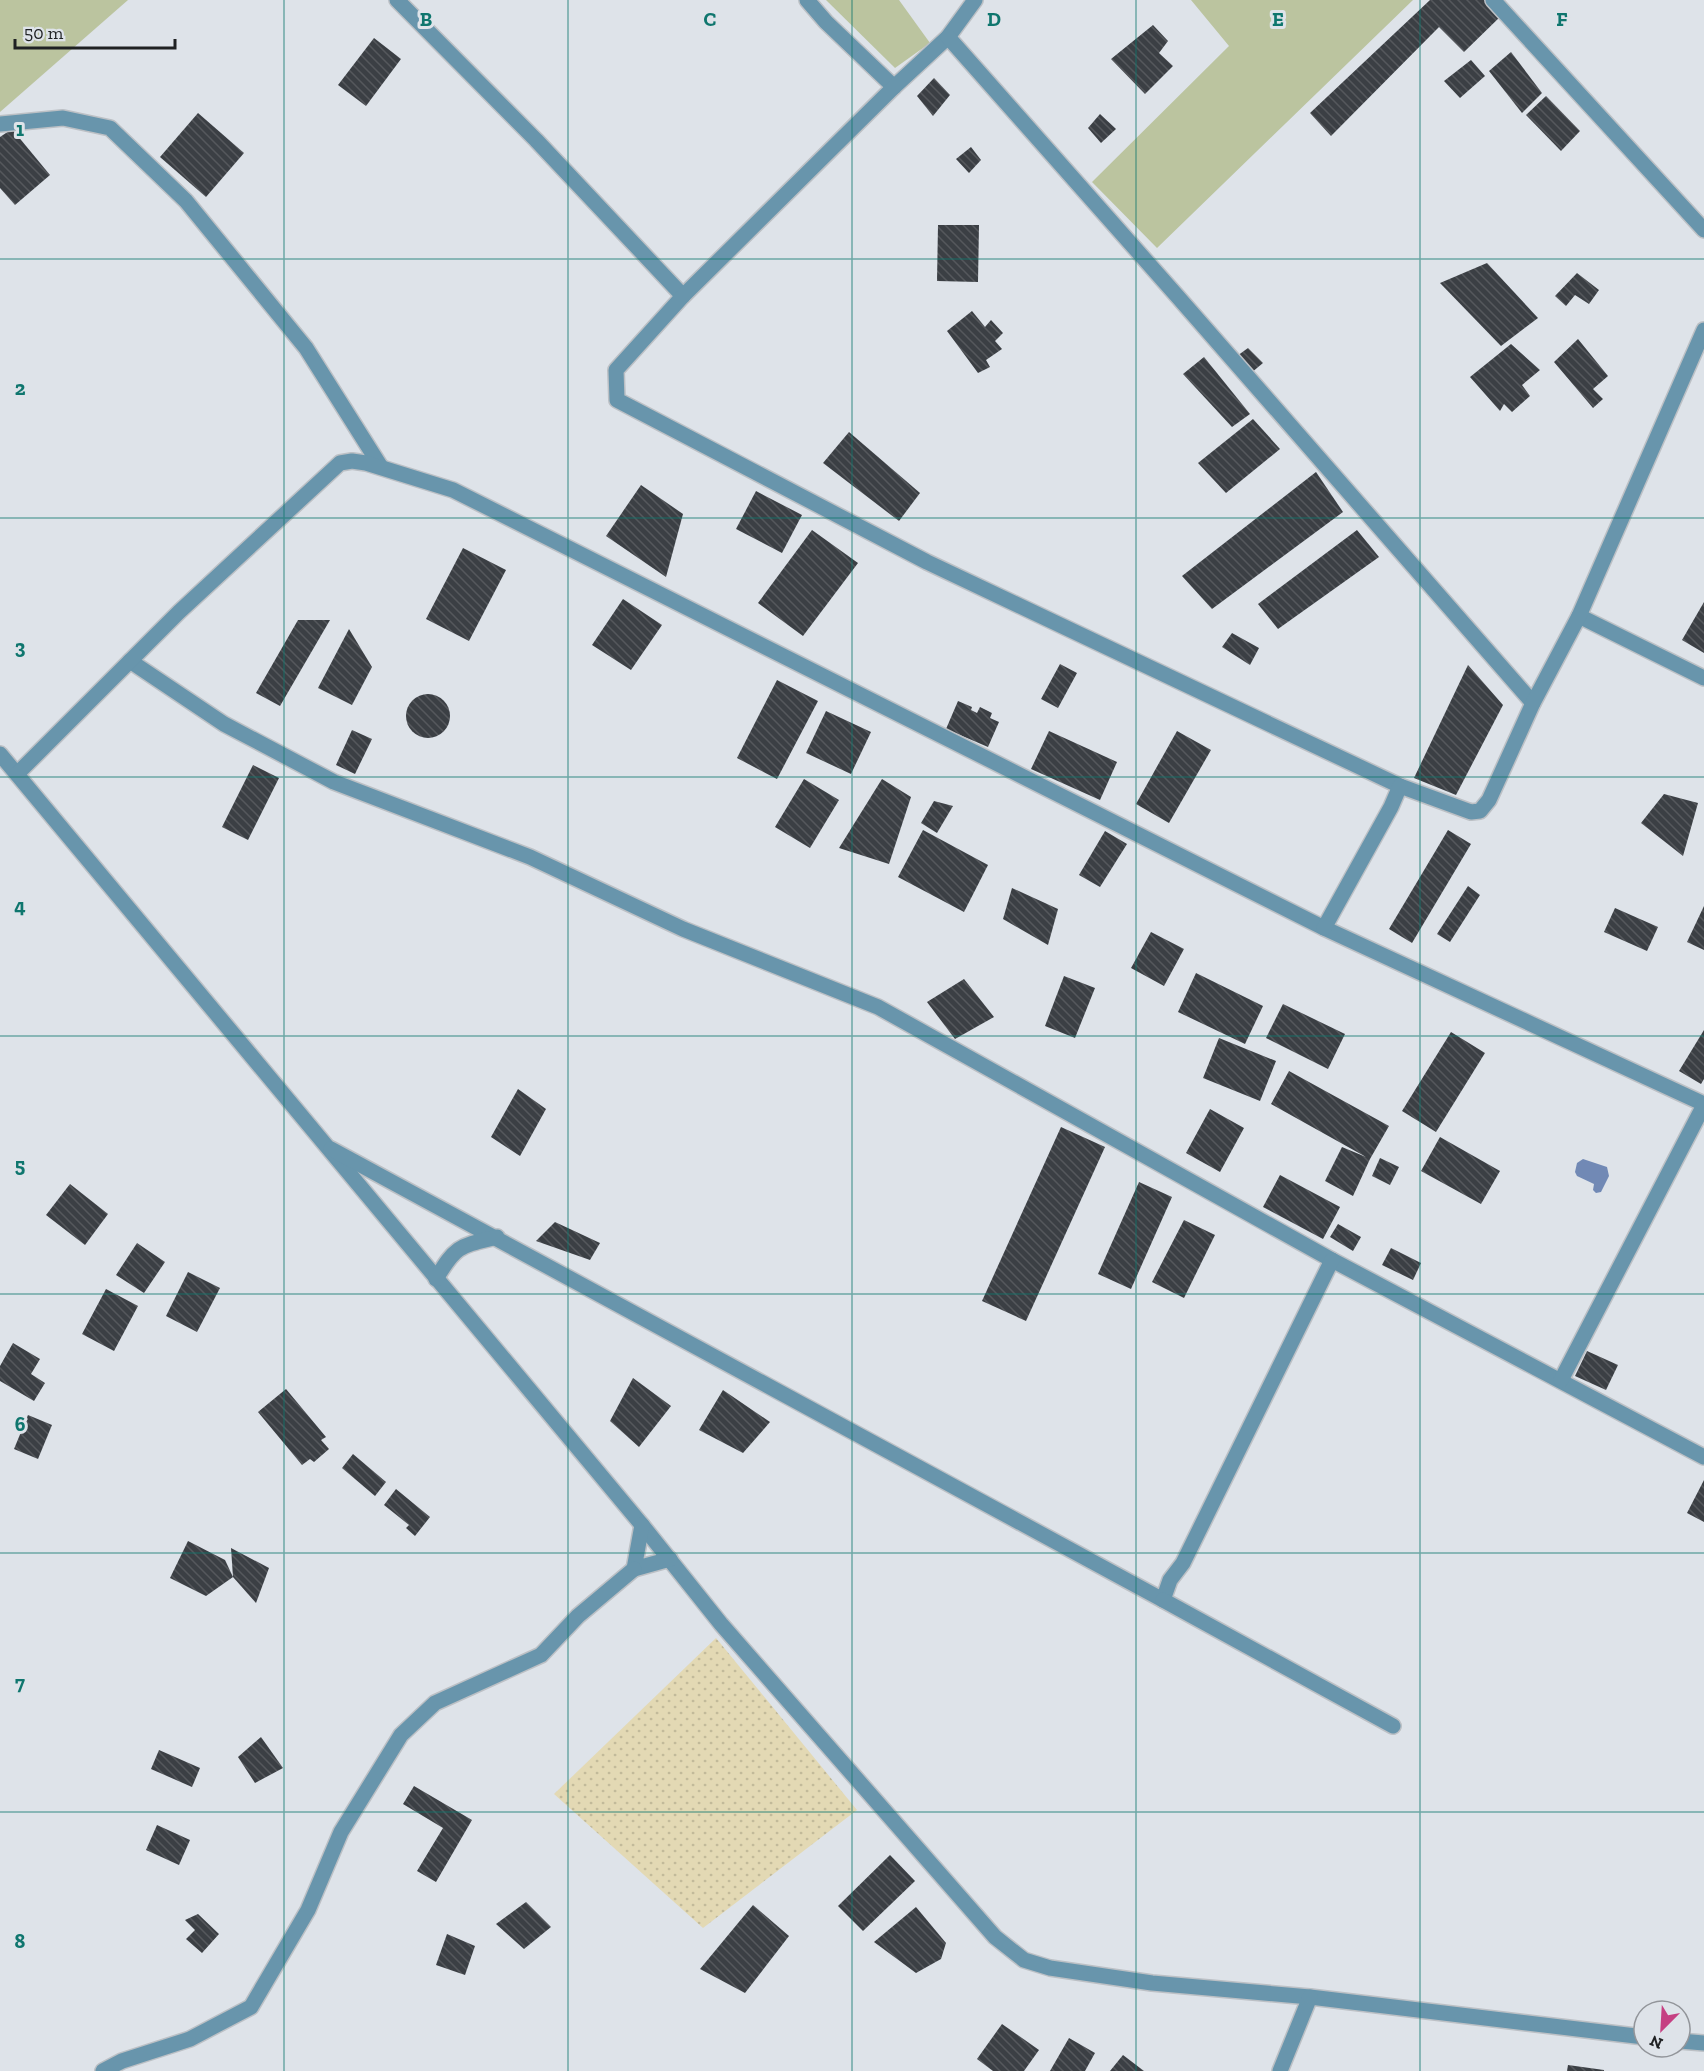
<svg xmlns="http://www.w3.org/2000/svg" width="1704" height="2071" viewBox="0 0 1704 2071" font-family="'Zilla Slab',serif">
<defs>
<pattern id="sand-dots" width="8" height="8" patternUnits="userSpaceOnUse" patternTransform="scale(1.5)"><rect width="8" height="8" fill="#e3d9b4"/><path d="M2 2h.1M6 6h.1" fill="none" stroke="#c2ba9a" stroke-width="1.8" stroke-linecap="round"/></pattern>
<pattern id="building-back-hatch" width="6" height="6" patternUnits="userSpaceOnUse" patternTransform="scale(1.5)"><rect width="6" height="6" fill="#3b3f44"/><path d="M-1 5l2 2M0 0l6 6M5-1l2 2" fill="none" stroke="#55585c"/></pattern>
</defs>
<rect width="100%" height="100%" fill="#dee3e9"/>
<g fill="#bbc49f">
<polygon points="0,0 128,0 0,112"/>
<polygon points="826,0 899,0 930,43 895,68"/>
<polygon points="1191,0 1413,0 1157,248 1092,182 1229,46"/>
</g>
<polygon fill="url(#sand-dots)" points="716,1638 857,1810 703,1928 554,1794"/>
<polygon fill="#7189b5" points="1583,1159 1607,1167 1609,1176 1601,1192 1596,1193 1593,1190 1594,1184 1577,1176 1575,1172 1577,1163"/>
<g fill="url(#building-back-hatch)">
<polygon points="1430,0 1488,0 1503,14 1464,52 1439,27 1331,136 1310,113"/>
<polygon points="1153,25 1168,41 1159,53 1173,66 1145,94 1111,59"/>
<polygon points="374,38 401,59 366,106 338,85"/>
<polygon points="1511,52 1542,93 1522,113 1489,71"/>
<polygon points="1471,60 1485,76 1460,98 1444,81"/>
<polygon points="934,78 950,95 933,116 917,96"/>
<polygon points="1546,96 1580,131 1561,151 1526,115"/>
<polygon points="198,113 244,153 206,197 160,157"/>
<polygon points="1100,114 1116,129 1101,143 1088,128"/>
<polygon points="12,129 50,175 15,205 0,188 0,137"/>
<polygon points="971,147 981,160 969,173 956,159"/>
<polygon points="938,225 979,225 978,282 937,281"/>
<polygon points="1487,263 1538,318 1501,346 1440,283"/>
<polygon points="1577,273 1599,290 1589,304 1575,295 1566,306 1555,296"/>
<polygon points="972,311 985,327 991,320 1003,333 995,341 1002,349 986,360 990,367 978,373 947,331"/>
<polygon points="1578,339 1608,376 1593,389 1603,399 1593,408 1554,362"/>
<polygon points="1511,344 1540,370 1522,385 1530,396 1512,412 1504,404 1500,411 1470,377"/>
<polygon points="1248,348 1263,363 1251,373 1237,356"/>
<polygon points="1204,357 1250,414 1232,427 1183,374"/>
<polygon points="1253,419 1280,449 1226,493 1198,463"/>
<polygon points="849,432 920,493 899,521 823,463"/>
<polygon points="1316,472 1343,512 1212,609 1182,576"/>
<polygon points="641,485 683,514 666,577 606,536"/>
<polygon points="756,491 802,515 782,553 736,529"/>
<polygon points="812,530 858,563 803,636 758,603"/>
<polygon points="1357,530 1379,557 1278,629 1258,604"/>
<polygon points="463,548 506,570 469,641 426,619"/>
<polygon points="623,599 662,625 631,670 592,645"/>
<polygon points="1704,602 1704,653 1682,640"/>
<polygon points="298,620 330,620 280,706 256,693"/>
<polygon points="349,629 372,667 352,705 318,688"/>
<polygon points="1232,633 1259,648 1250,665 1222,647"/>
<polygon points="1060,664 1077,673 1058,708 1041,699"/>
<polygon points="1468,665 1503,705 1456,795 1414,778"/>
<polygon points="777,680 818,701 777,779 737,758"/>
<circle cx="428" cy="716" r="22"/>
<polygon points="958,701 972,707 971,710 977,713 980,707 992,713 990,718 999,722 988,747 946,729"/>
<polygon points="826,711 871,732 851,774 806,753"/>
<polygon points="352,730 372,739 355,774 336,765"/>
<polygon points="1049,731 1117,762 1100,800 1031,769"/>
<polygon points="1177,731 1211,750 1169,823 1136,804"/>
<polygon points="253,765 279,778 248,840 222,827"/>
<polygon points="804,779 839,800 810,848 775,827"/>
<polygon points="882,779 911,797 889,864 839,848"/>
<polygon points="1664,794 1698,803 1683,856 1641,823"/>
<polygon points="934,801 953,806 937,833 921,823"/>
<polygon points="923,830 988,865 964,912 898,877"/>
<polygon points="1448,830 1471,844 1412,943 1389,929"/>
<polygon points="1105,831 1127,844 1100,887 1079,875"/>
<polygon points="1468,886 1480,895 1450,942 1437,934"/>
<polygon points="1012,888 1058,909 1048,945 1003,919"/>
<polygon points="1704,906 1704,950 1687,942"/>
<polygon points="1615,908 1658,927 1647,951 1604,932"/>
<polygon points="1151,932 1184,949 1164,986 1131,968"/>
<polygon points="1196,973 1263,1006 1245,1044 1178,1012"/>
<polygon points="1064,976 1095,988 1075,1038 1045,1026"/>
<polygon points="964,979 994,1017 955,1039 927,1002"/>
<polygon points="1283,1004 1345,1034 1328,1069 1266,1038"/>
<polygon points="1704,1030 1704,1079 1701,1084 1679,1071"/>
<polygon points="1451,1032 1485,1053 1436,1132 1402,1111"/>
<polygon points="1219,1038 1276,1061 1260,1101 1203,1078"/>
<polygon points="1289,1071 1389,1126 1370,1159 1353,1196 1325,1181 1342,1147 1366,1157 1271,1104"/>
<polygon points="518,1089 546,1109 520,1156 491,1137"/>
<polygon points="1210,1109 1244,1128 1220,1172 1186,1153"/>
<polygon points="1061,1127 1105,1147 1026,1321 982,1301"/>
<polygon points="1440,1137 1500,1171 1481,1204 1421,1171"/>
<polygon points="1380,1158 1399,1167 1390,1185 1372,1176"/>
<polygon points="1280,1175 1340,1207 1323,1239 1263,1207"/>
<polygon points="1139,1182 1172,1197 1131,1289 1098,1274"/>
<polygon points="70,1184 108,1214 85,1245 46,1215"/>
<polygon points="1184,1220 1215,1235 1184,1298 1152,1282"/>
<polygon points="555,1222 600,1243 590,1260 536,1241"/>
<polygon points="1338,1224 1361,1237 1353,1251 1330,1237"/>
<polygon points="137,1243 165,1262 144,1293 116,1275"/>
<polygon points="1391,1248 1421,1263 1413,1280 1382,1265"/>
<polygon points="188,1272 220,1288 197,1332 166,1316"/>
<polygon points="106,1289 138,1306 114,1351 82,1334"/>
<polygon points="13,1343 40,1359 31,1374 45,1383 34,1401 0,1381 0,1366"/>
<polygon points="1587,1351 1618,1365 1606,1390 1575,1376"/>
<polygon points="633,1378 671,1406 639,1447 610,1421"/>
<polygon points="286,1389 326,1437 321,1440 329,1449 314,1462 310,1459 302,1465 258,1412"/>
<polygon points="723,1390 770,1422 743,1453 699,1430"/>
<polygon points="28,1415 52,1425 38,1459 14,1449"/>
<polygon points="353,1454 386,1482 375,1496 342,1468"/>
<polygon points="1704,1480 1704,1522 1687,1513"/>
<polygon points="396,1489 430,1517 415,1536 406,1528 409,1525 384,1505"/>
<polygon points="188,1541 225,1560 233,1577 206,1596 170,1578"/>
<polygon points="231,1548 269,1568 256,1603 233,1577"/>
<polygon points="261,1737 283,1768 255,1783 238,1757"/>
<polygon points="159,1750 200,1768 192,1787 151,1769"/>
<polygon points="414,1786 472,1820 436,1882 417,1871 443,1828 403,1804"/>
<polygon points="157,1825 190,1840 179,1865 146,1850"/>
<polygon points="890,1855 915,1881 863,1931 838,1906"/>
<polygon points="526,1902 551,1927 524,1949 496,1924"/>
<polygon points="753,1905 789,1936 745,1993 700,1969"/>
<polygon points="916,1907 946,1943 941,1959 916,1973 874,1942"/>
<polygon points="198,1914 219,1934 202,1953 186,1939 195,1930 185,1920"/>
<polygon points="447,1934 475,1946 465,1975 436,1965"/>
<polygon points="1002,2024 1039,2050 1024,2071 993,2071 977,2059"/>
<polygon points="1069,2038 1095,2053 1085,2071 1050,2071"/>
<polygon points="1123,2055 1144,2071 1110,2071"/>
<polygon points="1568,2065 1604,2070 1604,2071 1567,2071"/>
</g>
<g fill="none" stroke-linecap="round" stroke-linejoin="round">
<defs>
<g id="minor">
<polyline points="397,0 536,140 683,296"/>
<polyline points="807,0 826,22 894,87"/>
<polyline points="975,0 948,37 894,87 683,296 616,370 617,400 927,562 1400,786"/>
<polyline points="1493,0 1704,230"/>
<polyline points="948,37 1178,297 1533,703"/>
<polyline points="0,124 63,118 110,128 186,201 306,348 381,467"/>
<polyline points="1579,616 1704,678"/>
<polyline points="130,661 224,724 334,782 530,857 683,929 878,1007 1332,1260 1704,1457"/>
<polyline points="0,754 642,1525 721,1624 995,1937 1024,1960 1050,1968 1152,1983 1310,1997 1644,2037"/>
<polyline points="17,774 179,612 340,463 352,461 366,463 453,490 1324,928 1704,1104"/>
<polyline points="1324,928 1391,807 1400,786 1471,812 1480,811 1489,800 1533,703 1579,616 1704,330"/>
<polyline points="331,1149 1163,1600 1170,1580 1183,1563 1332,1260"/>
<path d="M 436,1279 C 456,1245 460,1246 497,1237"/>
<polyline points="1561,1380 1704,1105"/>
<polyline points="642,1525 634,1569 670,1559"/>
<polyline points="1163,1600 1393,1726"/>
<polyline points="1680,2041 1704,2043"/>
<polyline points="103,2071 122,2061 190,2039 251,2007 308,1910 341,1832 401,1735 435,1703 541,1655 578,1616 634,1569"/>
<polyline points="1280,2071 1310,1997"/>
</g>
</defs>
<use href="#minor" stroke="#bcc0c5" stroke-width="18"/>
<use href="#minor" stroke="#6895ac" stroke-width="15"/>
</g>
<path fill="none" stroke="#0f766e" stroke-width="1.5" stroke-opacity="0.55" d="M 284,0 L 284,2071M 568,0 L 568,2071M 852,0 L 852,2071M 1136,0 L 1136,2071M 1420,0 L 1420,2071M 0,259 L 1704,259M 0,518 L 1704,518M 0,777 L 1704,777M 0,1036 L 1704,1036M 0,1294 L 1704,1294M 0,1553 L 1704,1553M 0,1812 L 1704,1812"/>
<g font-size="20" text-anchor="middle" font-weight="bold" fill="#0f766e" stroke="#dee3e9" stroke-width="6" stroke-linejoin="round" paint-order="stroke">
<text x="426" y="26">B</text>
<text x="710" y="26">C</text>
<text x="994" y="26">D</text>
<text x="1278" y="26">E</text>
<text x="1562" y="26">F</text>
<text x="20" y="136">1</text>
<text x="20" y="395">2</text>
<text x="20" y="654">3</text>
<text x="20" y="913">4</text>
<text x="20" y="1172">5</text>
<text x="20" y="1431">6</text>
<text x="20" y="1690">7</text>
<text x="20" y="1948">8</text>
</g>
<g transform="translate(1662 2029) rotate(204)"><circle r="28" fill="#dee3e9" stroke="#92959a" stroke-width="1.5"/>
<path d="M0-4.5L10 22L0 15L-10 22Z" fill="#c54082"/>
<text y="-9" font-size="16" font-weight="bold" text-anchor="middle" fill="#1f2123">N</text>
</g>
<path d="M15 39v9h160v-9" fill="none" stroke="#1f2123" stroke-width="3"/>
<text x="24" y="39" font-size="18" fill="#1f2123" stroke="#dee3e9" stroke-width="4.5" paint-order="stroke">50 m</text>
</svg>
